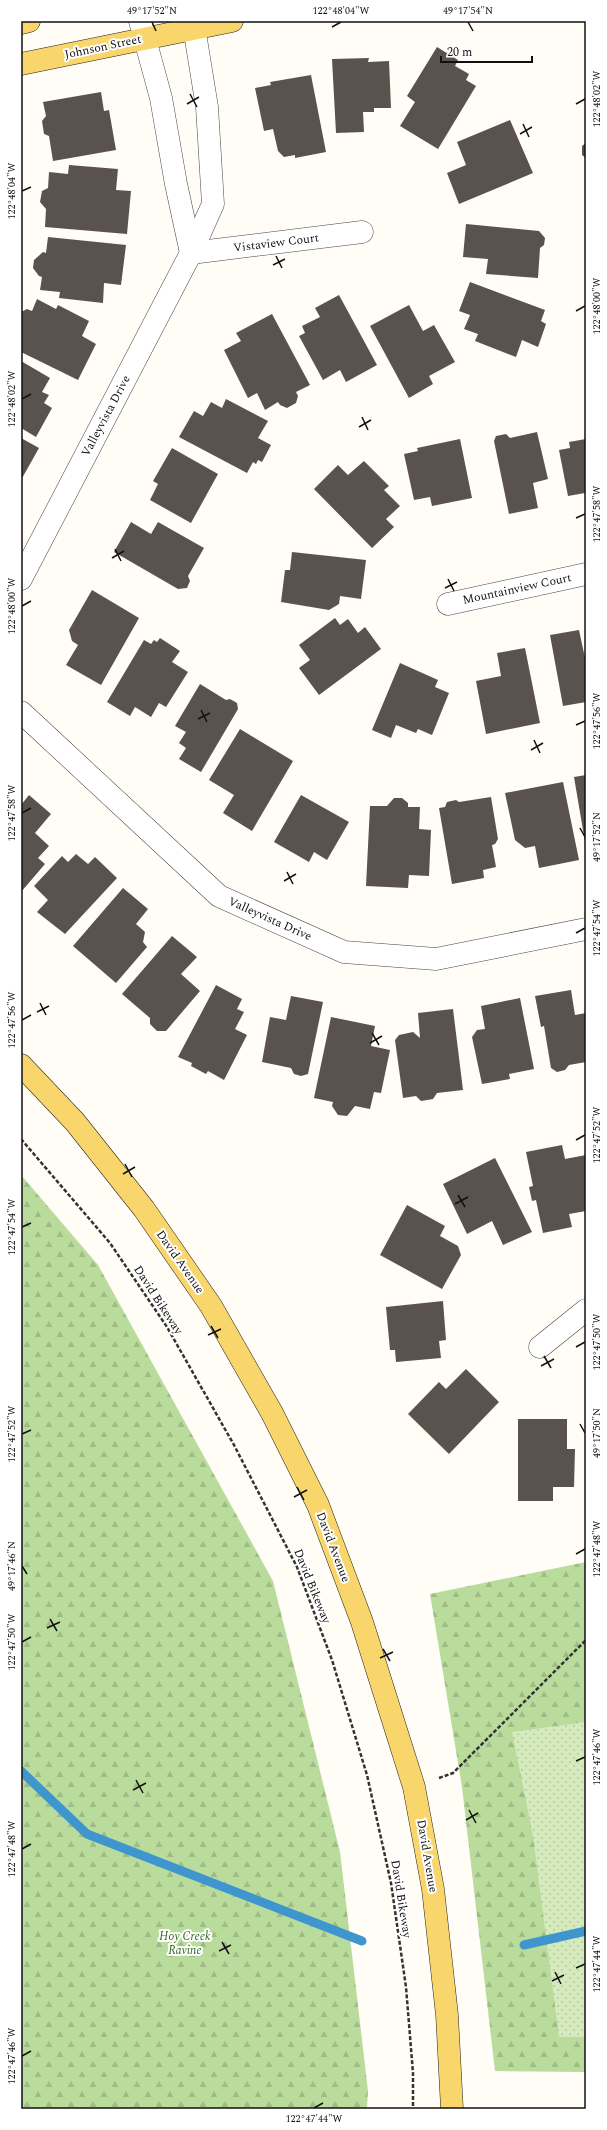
<svg xmlns="http://www.w3.org/2000/svg" width="607" height="2130" viewBox="0 0 607 2130" font-family="Spectral,serif">
<defs>
<pattern id="forest-firs" width="22" height="20" patternUnits="userSpaceOnUse"><rect width="22" height="20" fill="#b9dc9c"/><path d="M5 1l3.5 6h-7zM16 11l3.5 6h-7z" fill="#9ebc85"/></pattern>
<pattern id="park-dots" width="8" height="8" patternUnits="userSpaceOnUse"><rect width="8" height="8" fill="#d5ebbd"/><path d="M2 2h.1M6 6h.1" fill="none" stroke="#b6c8a1" stroke-width="1.8" stroke-linecap="round"/></pattern>
</defs>
<rect width="100%" height="100%" fill="#fffdf5"/>
<g fill="url(#forest-firs)">
<polygon points="21,1175 98,1265 273,1581 340,1852 368,2091 367,2109 21,2109"/>
<polygon points="586,1562 586,2072 495,2071 462,1787 430,1594"/>
</g>
<polygon fill="url(#park-dots)" points="586,1722 586,2037 559,2037 533,1836 512,1732"/>
<g fill="none" stroke-linecap="round" stroke-linejoin="round">
<g stroke="#3f96cf" stroke-width="9">
<polyline points="21,1771 87,1834 362,1941"/>
<polyline points="524,1945 586,1931"/>
</g>
</g>
<g fill="#5a524d">
<polygon points="437,47 458,60 455,66 469,74 466,80 476,86 438,149 400,126 415,102 407,96"/>
<polygon points="369,58 368,62 389,61 391,108 374,108 374,112 363,112 364,132 336,133 332,59"/>
<polygon points="311,75 326,152 295,158 295,155 284,157 278,151 273,129 264,131 255,88 271,85 270,82"/>
<polygon points="101,92 104,111 109,110 116,150 53,161 49,136 44,134 42,121 46,116 43,102"/>
<polygon points="510,120 533,173 459,204 447,173 466,165 457,142"/>
<polygon points="586,143 586,158 582,155 582,146"/>
<polygon points="69,165 118,169 116,190 131,191 127,234 45,227 46,209 40,202 42,191 48,188 49,172 68,174"/>
<polygon points="466,224 539,231 545,238 544,245 540,248 538,278 486,274 488,259 463,257"/>
<polygon points="48,237 126,245 121,285 104,283 103,303 59,298 60,292 40,290 42,277 39,276 33,268 34,260 43,252 46,253"/>
<polygon points="470,282 545,310 541,321 546,324 538,347 522,340 516,357 475,341 478,334 464,329 470,315 459,311"/>
<polygon points="339,295 377,365 346,382 340,370 323,380 299,336 305,333 302,326 320,317 315,308"/>
<polygon points="37,299 56,309 58,305 89,321 82,336 96,344 78,380 21,352 21,312 27,309 32,311"/>
<polygon points="409,305 423,331 434,325 455,362 429,376 433,384 409,398 370,326"/>
<polygon points="272,314 310,385 296,392 298,396 296,403 287,408 280,405 278,402 265,410 257,393 248,398 224,350 241,341 236,333"/>
<polygon points="21,361 50,378 42,392 49,395 44,403 52,408 36,437 21,428"/>
<polygon points="226,399 268,421 258,438 271,445 262,462 258,460 256,464 253,462 247,473 179,437 194,411 203,416 211,402 222,408"/>
<polygon points="537,432 548,479 533,483 538,508 509,514 494,441 496,436 506,434 510,438"/>
<polygon points="21,438 39,448 21,480"/>
<polygon points="460,439 472,498 432,506 430,497 414,500 404,454 418,451 417,448"/>
<polygon points="586,439 586,496 585,493 568,496 559,450 570,448 569,442"/>
<polygon points="172,448 218,474 191,523 150,500 158,484 153,481"/>
<polygon points="364,461 389,486 384,490 400,506 386,519 394,527 372,548 314,489 338,465 348,475"/>
<polygon points="131,522 151,534 158,522 204,548 188,576 190,581 187,588 178,589 114,552"/>
<polygon points="292,552 366,560 361,599 340,596 339,604 329,610 281,602 285,570 290,570"/>
<polygon points="92,590 139,618 101,685 66,665 78,645 72,641 69,630"/>
<polygon points="335,618 340,625 348,619 358,633 365,627 381,649 319,695 299,668 310,660 299,645"/>
<polygon points="579,630 585,658 586,658 586,702 563,706 550,635"/>
<polygon points="160,638 180,651 172,662 188,672 166,707 159,703 151,717 135,707 130,716 107,702 144,640 151,644 154,640 157,642"/>
<polygon points="525,648 540,723 486,734 476,681 501,676 497,653"/>
<polygon points="400,663 438,680 435,687 449,693 432,735 418,729 416,733 396,725 391,738 372,730"/>
<polygon points="200,684 226,700 230,699 237,703 238,709 201,772 179,759 186,748 179,743 186,732 175,726"/>
<polygon points="240,729 293,761 252,831 223,813 234,795 209,780"/>
<polygon points="586,775 586,842 585,842 574,777"/>
<polygon points="563,782 579,860 539,868 535,846 525,848 515,840 505,793"/>
<polygon points="29,795 51,814 35,833 49,846 38,858 45,864 21,892 21,805"/>
<polygon points="301,795 349,822 327,860 314,852 309,862 274,842"/>
<polygon points="491,797 498,839 495,844 492,845 496,867 483,870 484,878 452,884 439,808 445,807 447,802 456,800 459,802"/>
<polygon points="394,798 402,798 408,803 408,807 420,807 419,829 431,830 429,876 409,875 408,888 366,886 370,806 387,806"/>
<polygon points="76,854 88,864 95,857 117,878 65,934 37,912 48,900 34,886 62,856 68,862"/>
<polygon points="123,888 148,909 136,924 145,932 143,942 147,947 116,983 73,946"/>
<polygon points="172,936 197,957 181,974 200,991 166,1031 157,1031 150,1024 150,1018 122,994"/>
<polygon points="216,985 242,999 237,1009 244,1012 235,1029 247,1035 224,1080 208,1071 206,1074 191,1066 192,1063 178,1057"/>
<polygon points="571,990 575,1015 586,1013 586,1062 569,1065 565,1070 557,1072 551,1068 544,1026 541,1027 535,996"/>
<polygon points="291,996 323,1002 308,1074 301,1076 294,1074 291,1068 262,1062 270,1017 286,1020"/>
<polygon points="520,998 534,1069 509,1074 510,1079 482,1084 472,1037 477,1030 485,1029 481,1006"/>
<polygon points="453,1009 463,1090 437,1093 433,1099 421,1101 416,1096 403,1098 395,1040 399,1035 413,1032 420,1038 418,1013"/>
<polygon points="331,1017 375,1026 371,1046 390,1050 381,1093 374,1092 370,1109 355,1106 347,1116 338,1115 332,1106 333,1102 314,1098"/>
<polygon points="562,1145 565,1159 586,1155 586,1211 569,1214 572,1227 543,1233 536,1200 532,1201 529,1187 533,1186 526,1152"/>
<polygon points="495,1158 532,1232 503,1245 492,1221 467,1234 443,1184"/>
<polygon points="407,1205 445,1226 440,1236 458,1246 461,1255 442,1289 380,1255"/>
<polygon points="443,1301 446,1340 439,1341 441,1358 396,1362 395,1350 390,1350 386,1307"/>
<polygon points="466,1369 499,1402 449,1454 408,1414 439,1382 446,1389"/>
<polygon points="518,1419 567,1419 567,1449 575,1449 574,1487 553,1487 553,1501 518,1501"/>
</g>
<g fill="none" stroke-linecap="round" stroke-linejoin="round">
<defs>
<g id="minor">
<polyline points="140,21 161,98 176,184 191,253"/>
<polyline points="191,253 362,232"/>
<polyline points="21,579 191,253 213,204 207,107 193,21"/>
<polyline points="448,604 586,574"/>
<polyline points="21,712 219,896 344,952 436,959 586,929"/>
<polyline points="540,1347 586,1310"/>
</g>
<g id="major">
<polyline points="21,23 29,21"/>
<polyline points="21,64 232,21"/>
<polyline points="21,1065 75,1122 144,1209 211,1306 272,1413 318,1505 362,1622 414,1787 433,1889 447,2015 452,2109"/>
</g>
</defs>
<use href="#minor" stroke="#444" stroke-width="23"/>
<use href="#major" stroke="#222" stroke-width="23"/>
<g stroke="#333" stroke-width="2.5" stroke-dasharray="4 2" stroke-linecap="butt">
<polyline points="21,1139 110,1243 167,1327 234,1445 297,1567 332,1660 367,1775 391,1883 406,1987 413,2073 413,2109"/>
<polyline points="439,1778 453,1773 586,1640"/>
</g>
<use href="#minor" stroke="#fff" stroke-width="22"/>
<use href="#major" stroke="#f9d66b" stroke-width="22"/>
</g>
<path fill="none" stroke="#111" stroke-width="1.5" d="M 152,22 L 156,31M 468,22 L 473,31M 332,27 L 341,22M 190,94 L 197,107M 187,104 L 199,97M 576,104 L 585,99M 523,124 L 529,137M 520,134 L 532,127M 22,191 L 31,187M 276,256 L 282,268M 273,265 L 285,259M 576,311 L 585,306M 22,399 L 31,394M 362,417 L 368,430M 359,427 L 371,420M 576,518 L 585,514M 115,549 L 121,561M 112,558 L 124,551M 448,579 L 454,591M 445,588 L 457,582M 22,606 L 31,601M 201,710 L 207,722M 198,719 L 210,713M 576,725 L 585,721M 534,740 L 540,753M 531,750 L 543,743M 22,813 L 31,808M 580,828 L 585,837M 287,872 L 293,884M 284,881 L 296,874M 576,933 L 585,928M 40,1003 L 46,1015M 37,1012 L 49,1006M 22,1020 L 31,1015M 372,1033 L 379,1045M 370,1043 L 382,1036M 576,1140 L 585,1135M 125,1164 L 132,1177M 123,1174 L 135,1167M 458,1195 L 465,1207M 455,1204 L 468,1197M 22,1227 L 31,1223M 211,1326 L 218,1338M 208,1335 L 221,1329M 576,1347 L 585,1342M 544,1356 L 551,1368M 541,1366 L 554,1359M 580,1424 L 585,1433M 22,1434 L 31,1430M 297,1487 L 304,1500M 294,1497 L 307,1490M 576,1554 L 585,1549M 22,1566 L 27,1574M 50,1619 L 57,1631M 47,1628 L 60,1622M 22,1642 L 31,1637M 383,1649 L 390,1661M 380,1658 L 393,1652M 576,1761 L 585,1757M 136,1780 L 143,1793M 133,1790 L 146,1783M 469,1810 L 476,1823M 466,1820 L 478,1813M 22,1849 L 31,1844M 222,1942 L 229,1954M 219,1951 L 231,1945M 576,1968 L 585,1964M 555,1972 L 561,1984M 552,1981 L 564,1975M 22,2056 L 31,2051M 314,2108 L 323,2103"/>
<g text-anchor="middle" dominant-baseline="central" stroke-width="4" stroke-linejoin="round" paint-order="stroke">
<g font-size="12" fill="#111" stroke="#fff">
<text transform="translate(103 47) rotate(-12)">Johnson Street</text>
<text transform="translate(276 243) rotate(-7)">Vistaview Court</text>
<text transform="translate(106 416) rotate(-62)">Valleyvista Drive</text>
<text transform="translate(517 589) rotate(-12)">Mountainview Court</text>
<text transform="translate(270 919) rotate(24)">Valleyvista Drive</text>
<text transform="translate(180 1262) rotate(55)">David Avenue</text>
<text transform="translate(158 1300) rotate(57)">David Bikeway</text>
<text transform="translate(333 1547) rotate(69)">David Avenue</text>
<text transform="translate(312 1586) rotate(68)">David Bikeway</text>
<text transform="translate(427 1856) rotate(80)">David Avenue</text>
<text transform="translate(401 1899) rotate(81)">David Bikeway</text>
</g>
<g font-size="12" font-style="italic" fill="#2f6b1f" stroke="#fff">
<text x="185" y="1936">Hoy Creek<tspan x="185" dy="14">Ravine</tspan></text>
</g>
</g>
<rect width="607" height="2130" fill="none" stroke="#ffffff" stroke-width="44"/>
<path d="M441 56v6h91v-6" fill="none" stroke="#111111" stroke-width="2"/>
<text x="447" y="56" font-size="12" fill="#111111" stroke="#ffffff" stroke-width="3" paint-order="stroke">20 m</text>
<rect x="22" y="22" width="563" height="2086" fill="none" stroke="#111" stroke-width="1.5"/>
<g font-size="10" text-anchor="middle" fill="#111">
<text x="152" y="14">49°17'52"N</text>
<text x="341" y="14">122°48'04"W</text>
<text x="468" y="14">49°17'54"N</text>
<text transform="translate(596 99) rotate(-90)" y="4">122°48'02"W</text>
<text transform="translate(11 191) rotate(-90)" y="4">122°48'04"W</text>
<text transform="translate(596 306) rotate(-90)" y="4">122°48'00"W</text>
<text transform="translate(11 399) rotate(-90)" y="4">122°48'02"W</text>
<text transform="translate(596 514) rotate(-90)" y="4">122°47'58"W</text>
<text transform="translate(11 606) rotate(-90)" y="4">122°48'00"W</text>
<text transform="translate(596 721) rotate(-90)" y="4">122°47'56"W</text>
<text transform="translate(11 813) rotate(-90)" y="4">122°47'58"W</text>
<text transform="translate(596 837) rotate(-90)" y="4">49°17'52"N</text>
<text transform="translate(596 928) rotate(-90)" y="4">122°47'54"W</text>
<text transform="translate(11 1020) rotate(-90)" y="4">122°47'56"W</text>
<text transform="translate(596 1135) rotate(-90)" y="4">122°47'52"W</text>
<text transform="translate(11 1227) rotate(-90)" y="4">122°47'54"W</text>
<text transform="translate(596 1342) rotate(-90)" y="4">122°47'50"W</text>
<text transform="translate(596 1433) rotate(-90)" y="4">49°17'50"N</text>
<text transform="translate(11 1434) rotate(-90)" y="4">122°47'52"W</text>
<text transform="translate(596 1549) rotate(-90)" y="4">122°47'48"W</text>
<text transform="translate(11 1566) rotate(-90)" y="4">49°17'46"N</text>
<text transform="translate(11 1642) rotate(-90)" y="4">122°47'50"W</text>
<text transform="translate(596 1757) rotate(-90)" y="4">122°47'46"W</text>
<text transform="translate(11 1849) rotate(-90)" y="4">122°47'48"W</text>
<text transform="translate(596 1964) rotate(-90)" y="4">122°47'44"W</text>
<text transform="translate(11 2056) rotate(-90)" y="4">122°47'46"W</text>
<text x="314" y="2122">122°47'44"W</text>
</g>
</svg>
